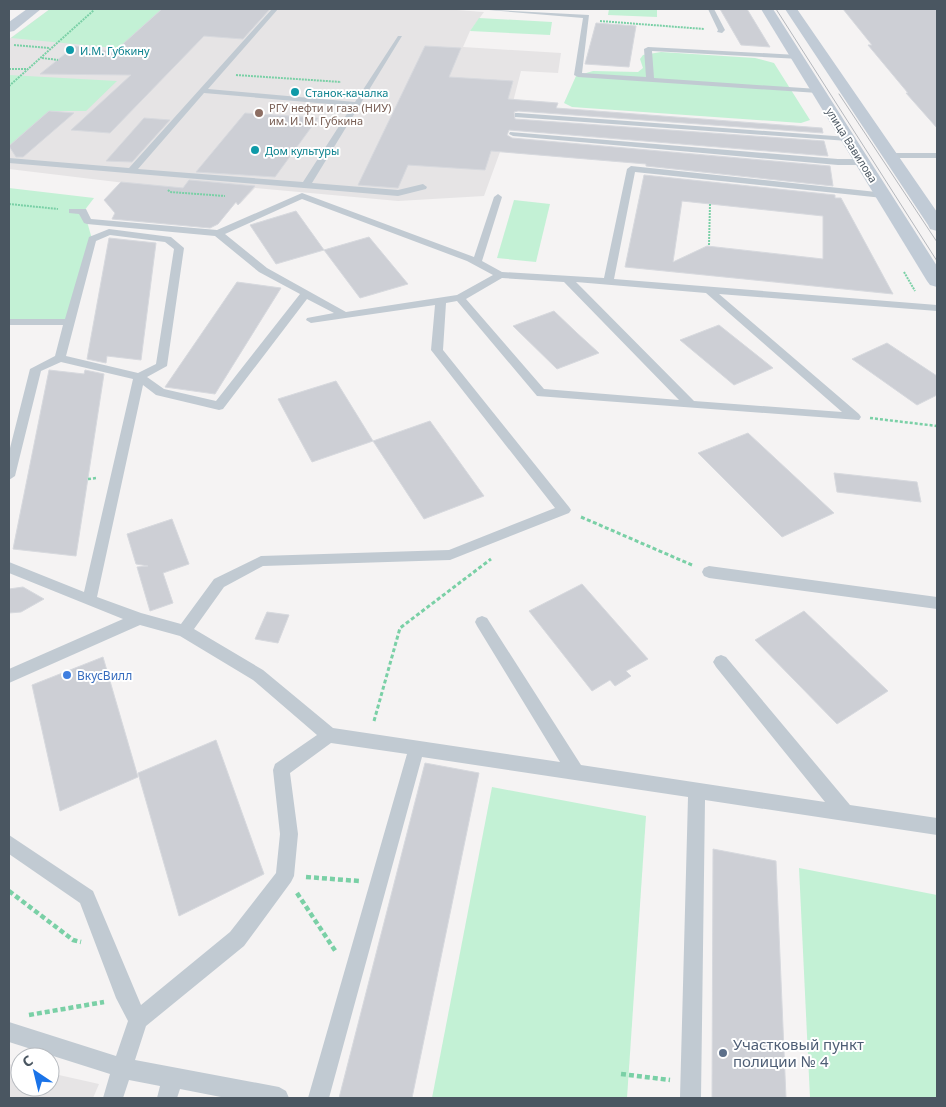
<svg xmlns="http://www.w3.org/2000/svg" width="946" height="1107" viewBox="0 0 946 1107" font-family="'Noto Sans',sans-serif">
<rect width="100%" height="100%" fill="#f5f3f3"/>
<g fill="#e6e4e5">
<polygon points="50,9 443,9 484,12 470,31 463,47 561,53 558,73 521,71 500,152 484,196 398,201 255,188 240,204 125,183 9,169 9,39"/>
<polygon points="9,1064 20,1067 20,1087 50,1087 50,1073 99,1084 93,1098 9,1098"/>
</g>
<g fill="#c3f1d5">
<polygon points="50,9 162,9 136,32 147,51 11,38"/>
<polygon points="609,9 657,9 657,17 608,15"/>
<polygon points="479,18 552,22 550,35 470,31"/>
<polygon points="661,52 755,58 774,63 810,120 801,123 572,107 564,103 576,76 593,71 638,72 643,68 640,59 643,55"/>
<polygon points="9,75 117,81 86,111 49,111 9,146"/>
<polygon points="9,188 94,198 84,211 92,239 70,322 9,322"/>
<polygon points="514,200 550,204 536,262 497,258"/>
<polygon points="492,787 646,816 627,1098 432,1098"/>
<polygon points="799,868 937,895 937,1098 810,1098"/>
</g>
<g fill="#cdcfd5" stroke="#d7d9de" fill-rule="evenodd">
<polygon points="162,9 270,9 243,39 204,36 110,133 71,130 131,75 40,74 75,46 114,52"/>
<polygon points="720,9 747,9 770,47 741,45"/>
<polygon points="843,9 937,9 937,128 906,93 908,93 868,45 872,45"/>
<polygon points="596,23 636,26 629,67 585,64"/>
<polygon points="425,46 461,48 449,77 513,81 508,99 558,103 556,108 822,128 823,133 518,111 514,112 515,119 824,141 828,156 509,130 507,135 512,138 830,166 833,186 646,166 646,164 491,151 485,170 408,165 398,188 358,185"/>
<polygon points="49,111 74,113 23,157 16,157 9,146"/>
<polygon points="245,113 318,118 275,177 196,172"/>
<polygon points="144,118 170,120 132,162 106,161"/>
<path d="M 644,175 L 835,195 L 835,198 L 841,198 L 893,294 L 625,267 ZM 682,201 L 823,216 L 823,259 L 707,246 L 673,262 Z"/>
<polygon points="189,180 255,186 238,205 236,202 218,224 210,228 112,219 115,213 104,200 121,182 183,188"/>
<polygon points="296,211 324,250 276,264 250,225"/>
<polygon points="369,237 408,284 360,298 324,250"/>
<polygon points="109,238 156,243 141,360 107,356 106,363 87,359"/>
<polygon points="237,282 281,288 215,394 165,387"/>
<polygon points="554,311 577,333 599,353 557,369 513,326"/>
<polygon points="719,325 773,368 734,385 680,340"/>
<polygon points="887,343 937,376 937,395 917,405 852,359"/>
<polygon points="49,370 84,374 85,370 104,374 76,556 13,549"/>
<polygon points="336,381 373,441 312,462 278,399"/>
<polygon points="430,421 484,496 424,519 373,441"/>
<polygon points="748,433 805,486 834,513 782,537 698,453"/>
<polygon points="834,473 917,482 921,502 837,492"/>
<polygon points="172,519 189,564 163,573 173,603 150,611 137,567 148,566 136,564 127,534"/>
<polygon points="582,584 648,659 626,671 631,676 615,686 610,680 592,691 529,611"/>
<polygon points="23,587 44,599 21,612 9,613 9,589"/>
<polygon points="804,611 888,691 837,724 755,640"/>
<polygon points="267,612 289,615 278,643 255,639"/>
<polygon points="103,657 138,777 60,811 32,685"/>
<polygon points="216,740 264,874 179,916 138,773"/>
<polygon points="425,763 479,773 412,1098 339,1098"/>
<polygon points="713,849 776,861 786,1098 712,1098"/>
</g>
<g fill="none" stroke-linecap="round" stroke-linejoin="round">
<g stroke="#7ad0a6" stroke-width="2" stroke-dasharray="2 1" stroke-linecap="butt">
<polyline points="600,21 704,29"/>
<polyline points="14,45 50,48"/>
<polyline points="42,58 58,60"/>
<polyline points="9,69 28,69"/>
<polyline points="236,75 341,82"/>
<polyline points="9,86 94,10"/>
<polyline points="168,190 170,192 225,196"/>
<polyline points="9,204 58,209"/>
<polyline points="709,245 710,204"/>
<polyline points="904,272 915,291"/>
</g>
<g stroke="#7ad0a6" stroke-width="2.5" stroke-dasharray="3 2" stroke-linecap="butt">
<polyline points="870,418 937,426"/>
<polyline points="88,479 97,478"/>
</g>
<g stroke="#7ad0a6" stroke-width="3" stroke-dasharray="4 2.5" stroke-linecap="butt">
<polyline points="581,517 692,565"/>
<polyline points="374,721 400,628 491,559"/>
</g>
<g stroke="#7ad0a6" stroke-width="4.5" stroke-dasharray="5 3" stroke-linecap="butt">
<polyline points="306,877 359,881"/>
<polyline points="9,891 73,940 81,942"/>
<polyline points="297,893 336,952"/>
<polyline points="29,1015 104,1002"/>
<polyline points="621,1074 670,1080"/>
</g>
<g fill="#c1cad2" fill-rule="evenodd">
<path d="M 272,9 L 278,9 L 208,89 L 355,102 L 398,36 L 402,36 L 312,183 L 398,190 L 423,184 L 427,187 L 426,189 L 398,196 L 9,163 L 9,158 L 129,168 ZM 204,93 L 352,106 L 303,182 L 138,169 Z"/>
<polygon points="477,9 589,15 582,73 646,77 644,49 648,47 797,55 801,57 800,59 652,51 654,78 818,89 822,91 818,93 578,77 574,75 583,18"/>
<polygon points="708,9 714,9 725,30 722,33 717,32 718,30"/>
<polygon points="518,113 848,137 852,139 848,141 515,117 515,113"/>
<polygon points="510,132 838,159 863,159 867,162 863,165 838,165 513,136 509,134"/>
<polygon points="890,153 937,153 937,158 887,158 886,156"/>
<path d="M 631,166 L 886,193 L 886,197 L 883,198 L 635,172 L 614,279 L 937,305 L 937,311 L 719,294 L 859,414 L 861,417 L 859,420 L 537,396 L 457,301 L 446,303 L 443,350 L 569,507 L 571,510 L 569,513 L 450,560 L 263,566 L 224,587 L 194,629 L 263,670 L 333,728 L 560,762 L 477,626 L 475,622 L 477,618 L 482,616 L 487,618 L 581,765 L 825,802 L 716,667 L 713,662 L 716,657 L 721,655 L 726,657 L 850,805 L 937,818 L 937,835 L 705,800 L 701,1098 L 680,1098 L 688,797 L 422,757 L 329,1098 L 308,1098 L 407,754 L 331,743 L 290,773 L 298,834 L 294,876 L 291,882 L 244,946 L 146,1026 L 135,1060 L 279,1087 L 286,1091 L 289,1098 L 226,1098 L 180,1089 L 177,1098 L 157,1098 L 160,1086 L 129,1080 L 123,1098 L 103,1098 L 110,1074 L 9,1042 L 9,1022 L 116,1056 L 128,1021 L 116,998 L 80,903 L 9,854 L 9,835 L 93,891 L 141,1005 L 230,932 L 276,873 L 280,834 L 273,770 L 275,764 L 317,735 L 253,680 L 180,636 L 140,625 L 9,683 L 9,669 L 123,619 L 9,573 L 9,562 L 84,592 L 133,379 L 61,362 L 41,371 L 15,476 L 9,480 L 9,452 L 30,369 L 55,356 L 63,325 L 9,325 L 9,319 L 65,319 L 89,237 L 109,229 L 171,237 L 184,248 L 167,366 L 147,377 L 164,389 L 216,401 L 300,294 L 259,272 L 215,236 L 87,224 L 84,223 L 79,214 L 69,213 L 69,209 L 86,209 L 91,219 L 217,230 L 302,193 L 474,257 L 494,197 L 498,194 L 502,197 L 482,261 L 502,272 L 604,278 L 627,169 ZM 302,199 L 467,261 L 493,275 L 457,295 L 346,312 L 267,268 L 225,234 ZM 110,235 L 165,242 L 174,249 L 156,364 L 138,373 L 66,356 L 96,241 ZM 502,278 L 564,282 L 679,400 L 544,389 L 466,299 ZM 576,282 L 706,293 L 842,412 L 694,401 ZM 307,299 L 334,313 L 307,318 L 306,320 L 311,323 L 435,305 L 431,350 L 555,508 L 449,550 L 261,556 L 214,579 L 181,624 L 141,613 L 97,597 L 143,385 L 156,395 L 219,410 L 223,409 Z"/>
<polygon points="709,566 937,597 937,609 709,578 704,576 702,572 704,568"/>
</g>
<g fill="#c1cbd6" fill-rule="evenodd">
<polygon points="27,9 41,9 14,31 9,32 9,22"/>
<polygon points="761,9 773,9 937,266 937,287 930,285 927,281"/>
<polygon points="785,9 797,9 937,212 937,231 930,229 928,225"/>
</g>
<g stroke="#b5b8bd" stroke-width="1">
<polyline points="776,9 937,261"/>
<polyline points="839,94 937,242"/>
</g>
</g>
<g fill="#0f9aa8" stroke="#fff" stroke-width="2">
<circle cx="70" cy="50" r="5"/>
<circle cx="295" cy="92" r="5"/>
<circle cx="255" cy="150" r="5"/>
</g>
<circle fill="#8d6e63" stroke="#fff" stroke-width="2" cx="259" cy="113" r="5"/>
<circle fill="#3f7fe0" stroke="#fff" stroke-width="2" cx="67" cy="675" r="5"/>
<circle fill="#5c6f8a" stroke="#fff" stroke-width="2" cx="723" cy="1053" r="5"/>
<g text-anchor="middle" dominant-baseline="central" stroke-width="4" stroke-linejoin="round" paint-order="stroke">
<g font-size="11" fill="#0d838f" stroke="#fff" text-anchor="start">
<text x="80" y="50">И.М. Губкину</text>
<text x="305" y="92">Cтанок-качалка</text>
<text x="265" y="150">Дом культуры</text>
</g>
<g font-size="11" fill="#785e54" stroke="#fff" text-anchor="start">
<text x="269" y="107">РГУ нефти и газа (НИУ)<tspan x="269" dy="13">им. И. М. Губкина</tspan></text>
</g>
<g font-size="11" fill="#4a5661" stroke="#fff">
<text transform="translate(852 145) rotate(58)">улица Вавилова</text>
</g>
<g font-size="12" fill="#366cbe" stroke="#fff" text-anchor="start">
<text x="77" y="675">ВкусВилл</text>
</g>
<g font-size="15" fill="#4e5e75" stroke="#fff" text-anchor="start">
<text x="733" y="1044">Участковый пункт<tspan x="733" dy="17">полиции № 4</tspan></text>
</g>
</g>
<rect width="946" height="1107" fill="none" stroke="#4a5661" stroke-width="20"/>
<g transform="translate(35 1072) rotate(325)"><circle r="24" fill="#ffffff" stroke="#b7bbc0"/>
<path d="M0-4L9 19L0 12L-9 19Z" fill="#1a73e8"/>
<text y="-8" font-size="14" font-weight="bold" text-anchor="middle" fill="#4a5661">С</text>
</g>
</svg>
